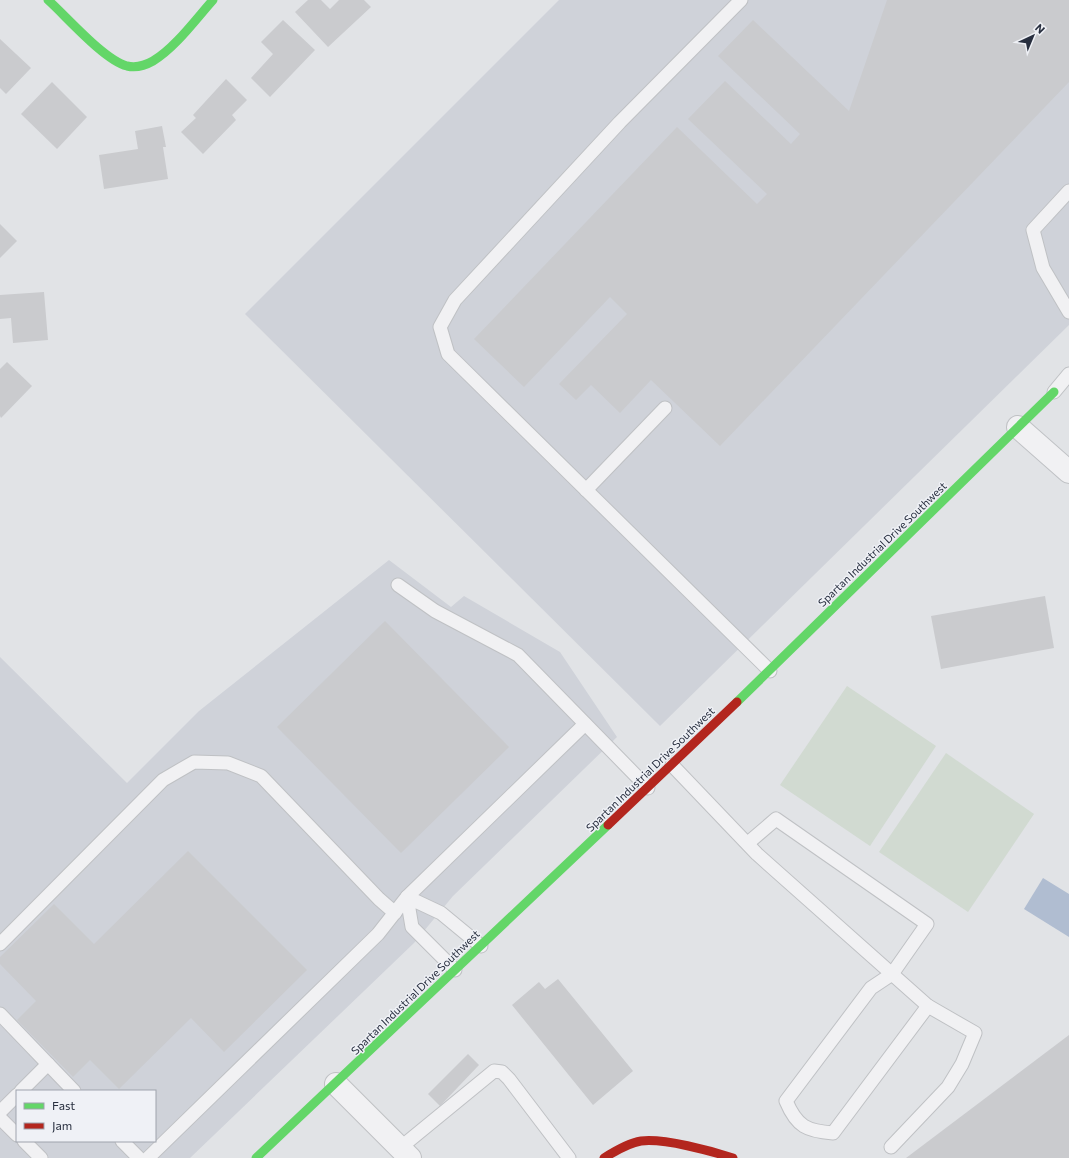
<svg xmlns="http://www.w3.org/2000/svg" width="1069" height="1158" viewBox="0 0 1069 1158" font-family="Commissioner,sans-serif">
<rect width="100%" height="100%" fill="#e1e3e6"/>
<g fill="#cfd2d9" fill-rule="evenodd">
<polygon points="559,0 1069,0 1069,325 660,726 245,314"/>
<path d="M 389,560 L 451,607 L 464,596 L 560,652 L 617,737 L 453,896 L 414,943 L 190,1158 L 0,1158 L 0,657 L 127,783 L 199,711 ZM 17,1091 L 155,1091 L 155,1141 L 17,1141 Z"/>
</g>
<g fill="#d1dad1">
<polygon points="847,686 936,746 870,846 780,785"/>
<polygon points="946,753 1034,814 968,912 879,852"/>
</g>
<polygon fill="#b0bdd1" points="1043,878 1069,894 1069,937 1024,909"/>
<g fill="#cacbce">
<polygon points="308,0 321,0 330,9 339,0 364,0 371,7 328,47 295,12"/>
<polygon points="887,0 1069,0 1069,82 720,446 651,380 620,413 591,385 576,400 559,384 627,314 610,297 524,387 474,339 677,127 757,204 767,194 688,119 725,81 791,144 800,134 718,56 753,20 849,111"/>
<polygon points="283,20 315,50 270,97 251,78 273,54 261,42"/>
<polygon points="0,39 31,68 6,94 0,88"/>
<polygon points="226,79 247,100 232,115 236,120 203,154 181,132 196,118 193,115"/>
<polygon points="52,82 87,117 57,149 21,114"/>
<polygon points="162,126 166,147 163,147 168,179 104,189 99,155 138,149 135,131"/>
<polygon points="0,224 17,241 0,258"/>
<polygon points="44,292 48,340 13,343 11,318 0,319 0,295"/>
<polygon points="7,362 32,386 1,418 0,416 0,369"/>
<polygon points="1045,596 1054,648 941,669 931,616"/>
<polygon points="385,621 509,747 401,853 277,727"/>
<polygon points="188,851 307,970 224,1052 191,1018 119,1089 90,1060 73,1077 17,1020 36,1001 0,964 0,957 54,904 94,944"/>
<polygon points="558,979 633,1071 593,1105 512,1005 539,982 545,989"/>
<polygon points="1069,1035 1069,1158 906,1158"/>
<polygon points="468,1054 479,1065 440,1106 428,1094"/>
</g>
<g fill="none" stroke-linecap="round" stroke-linejoin="round">
<defs>
<g id="lane">
<polyline points="741,0 620,122 455,300 440,327 448,354 770,671"/>
<polyline points="1069,191 1033,230 1043,268 1069,312"/>
<polyline points="1054,392 1069,374"/>
<polyline points="586,490 665,408"/>
<polyline points="398,585 435,611 518,655 648,788"/>
<polyline points="672,765 757,854 928,1006 975,1033 962,1064 948,1087 891,1147"/>
<path d="M 748,843 L 776,819 L 927,924 L 892,974 L 871,988 L 786,1101 C 797,1127 807,1131 833,1133 L 928,1006"/>
<polyline points="0,944 163,780 194,762 228,763 261,776 379,899 395,913"/>
<polyline points="455,970 412,927 407,897 441,913 481,946"/>
<polyline points="0,1014 48,1064"/>
<polyline points="21,1091 48,1064 74,1091"/>
<polyline points="0,1112 17,1095"/>
<polyline points="0,1118 17,1135"/>
<polyline points="24,1141 41,1158"/>
<polyline points="122,1141 139,1158"/>
<polyline points="400,1148 494,1071 502,1072 509,1079 569,1158"/>
<polyline points="148,1158 378,934 407,897 585,724"/>
</g>
<g id="street">
<polyline points="1018,427 1069,472"/>
<polyline points="336,1084 410,1158"/>
</g>
</defs>
<use href="#lane" stroke="#bfc1c4" stroke-width="15"/>
<use href="#street" stroke="#bfc1c4" stroke-width="24"/>
<use href="#lane" stroke="#f1f1f3" stroke-width="13"/>
<use href="#street" stroke="#f1f1f3" stroke-width="22"/>
<g stroke="#63d668" stroke-width="9">
<path d="M 48,0 C 67,17 104,60 127,66 C 136,68 146,65 153,61 C 175,48 196,19 213,0"/>
<polyline points="737,702 1054,392"/>
<polyline points="256,1158 608,825"/>
</g>
<g stroke="#b3261e" stroke-width="9">
<polyline points="608,825 737,702"/>
<path d="M 604,1158 C 615,1151 628,1143 641,1141 C 664,1138 711,1151 733,1158"/>
</g>
</g>
<g text-anchor="middle" dominant-baseline="central" stroke-width="3" stroke-linejoin="round" paint-order="stroke">
<g font-size="11" fill="#282f3f" stroke="#eff1f6">
<text transform="translate(882 544) rotate(-44)">Spartan Industrial Drive Southwest</text>
<text transform="translate(650 769) rotate(-44)">Spartan Industrial Drive Southwest</text>
<text transform="translate(415 992) rotate(-44)">Spartan Industrial Drive Southwest</text>
</g>
</g>
<rect x="16" y="1090" width="140" height="52" fill="#eff1f6" stroke="#9fa3ad"/>
<rect x="24" y="1103" width="20" height="6" fill="#63d668" stroke="#9fa3ad"/>
<text x="52" y="1110" font-size="12" fill="#282f3f">Fast</text>
<rect x="24" y="1123" width="20" height="6" fill="#b3261e" stroke="#9fa3ad"/>
<text x="52" y="1130" font-size="12" fill="#282f3f">Jam</text>
<g transform="translate(1033 36) rotate(44)" stroke="#eff1f6" stroke-width="3" paint-order="stroke">
<path d="M0-3L7 15L0 10L-7 15Z" fill="#282f3f"/>
<text y="-6" font-size="11" font-weight="bold" text-anchor="middle" fill="#282f3f">N</text>
</g>
</svg>
